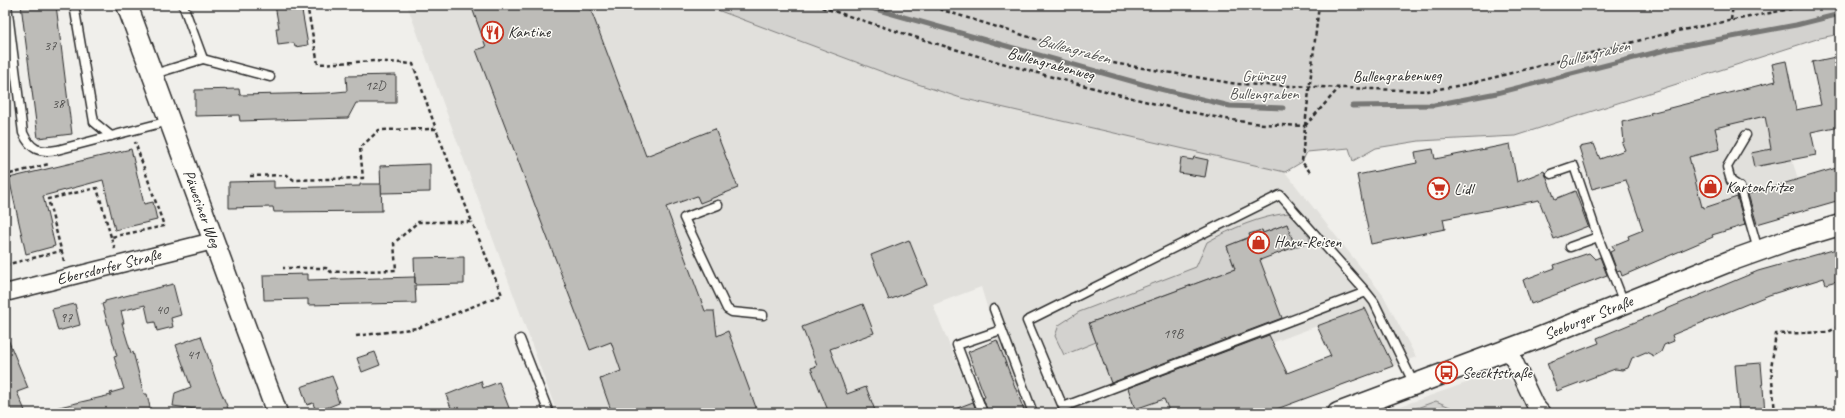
<svg xmlns="http://www.w3.org/2000/svg" width="1845" height="418" viewBox="0 0 1845 418" font-family="Caveat,sans-serif">
<rect width="100%" height="100%" fill="#f0efeb"/>
<filter id="ink" filterUnits="userSpaceOnUse"><feTurbulence type="fractalNoise" baseFrequency=".025" numOctaves="2"/><feDisplacementMap in="SourceGraphic" scale="8" xChannelSelector="R" yChannelSelector="G"/><feConvolveMatrix kernelMatrix="1 2 1 2 8 2 1 2 1" color-interpolation-filters="sRGB"/></filter>
<g filter="url(#ink)">
<g fill="#e1e0dc">
<polygon points="407,5 704,5 961,98 1285,172 1383,295 1416,357 1393,366 1365,308 1224,361 1205,413 1025,413 997,340 981,287 933,305 973,402 945,413 557,413"/>
<polygon points="1764,112 1771,149 1751,153 1754,167 1792,160 1798,179 1767,186 1767,188 1748,194 1757,224 1742,226 1733,197 1704,208 1703,207 1658,227 1683,135"/>
<polygon points="1497,372 1506,376 1513,383 1531,413 1381,413"/>
</g>
<g fill="#d3d2cf" stroke="#7f7e7d">
<polygon points="704,5 1840,5 1840,34 1820,38 1515,136 1419,141 1376,148 1353,161 1349,148 1307,152 1302,162 1285,172 961,98 896,77"/>
<path d="M 1288,213 L 1308,231 L 1310,242 L 1295,247 L 1287,224 L 1263,233 L 1262,230 L 1250,234 L 1250,237 L 1227,246 L 1235,269 L 1089,323 L 1096,342 L 1064,355 L 1055,336 L 1059,325 L 1079,312 L 1196,267 L 1207,242 C 1233,228 1258,217 1288,213 Z"/>
<polygon points="1436,401 1464,413 1402,413 1403,413"/>
</g>
<g fill="none" stroke-linecap="round" stroke-linejoin="round">
<g stroke="#777775" stroke-width="5">
<polyline points="861,5 1156,88 1230,106 1283,108"/>
<polyline points="1352,106 1434,105 1497,93 1673,48 1796,25 1840,14"/>
</g>
</g>
<g fill="#bdbcb8" stroke="#2b2b2b">
<polygon points="21,5 56,5 72,134 38,138"/>
<polygon points="275,5 301,5 308,45 295,47 294,43 278,45 276,28 279,28"/>
<polygon points="471,5 589,5 646,156 715,129 738,188 700,203 697,196 666,207 705,311 714,311 717,336 728,331 758,413 612,413 600,379 621,371 611,342 590,350 476,50 486,47"/>
<polygon points="1840,56 1840,126 1811,132 1816,155 1754,167 1751,153 1771,149 1765,116 1715,128 1720,149 1689,157 1702,207 1703,206 1704,208 1737,197 1745,225 1712,235 1713,237 1622,276 1620,270 1617,271 1610,252 1614,250 1612,246 1629,239 1628,236 1643,230 1626,180 1592,189 1579,147 1594,144 1600,159 1625,150 1622,143 1624,142 1622,122 1651,115 1650,113 1776,81 1772,64 1786,61 1796,110 1821,105 1812,62"/>
<polygon points="396,75 396,103 356,103 348,118 240,121 239,115 195,116 195,90 239,89 240,95 326,93 347,91 346,76"/>
<polygon points="1510,144 1517,182 1544,171 1555,199 1575,191 1588,226 1554,239 1539,200 1443,219 1445,229 1371,244 1357,175 1417,163 1415,152 1433,149 1435,159"/>
<polygon points="131,149 144,204 153,202 157,220 115,230 103,180 43,196 55,246 26,254 9,178"/>
<polygon points="1194,157 1208,160 1205,177 1179,173 1181,158 1193,160"/>
<polygon points="430,164 430,192 381,193 380,166"/>
<polygon points="1840,167 1840,200 1757,224 1748,194"/>
<polygon points="274,181 274,188 360,186 360,184 381,184 382,211 274,212 273,207 229,208 229,182"/>
<polygon points="1287,224 1295,247 1260,260 1282,318 1111,383 1089,323 1235,269 1227,246 1250,237 1249,234 1262,230 1263,233"/>
<polygon points="909,240 927,285 889,300 871,255"/>
<polygon points="1840,248 1840,280 1826,284 1824,278 1769,295 1672,335 1674,341 1664,345 1661,352 1654,356 1646,352 1632,358 1628,368 1622,370 1615,369 1557,391 1547,363 1599,343 1597,338 1758,271"/>
<polygon points="1589,253 1595,259 1600,257 1607,275 1531,304 1523,280 1555,268 1554,265"/>
<polygon points="464,257 464,284 415,285 416,303 308,305 308,299 264,300 263,275 308,274 308,280 415,277 415,284 414,258"/>
<polygon points="173,284 181,315 171,318 173,327 157,331 155,322 149,323 145,305 121,311 124,323 122,323 131,353 133,352 144,394 147,394 151,412 56,413 55,408 111,395 110,393 124,389 114,357 117,356 102,304 105,303 105,301"/>
<polygon points="75,304 80,325 58,331 52,309"/>
<polygon points="863,304 874,333 830,349 847,394 866,387 876,413 829,413 811,368 817,366 802,327"/>
<polygon points="1365,308 1393,366 1266,413 1170,413 1164,399 1135,409 1128,388 1269,335 1287,373 1331,356 1317,326"/>
<polygon points="5,332 28,388 17,392 26,413 5,413"/>
<polygon points="201,336 216,380 230,413 211,413 210,408 196,413 195,409 173,406 175,393 191,387 176,345"/>
<polygon points="997,340 1025,413 988,413 983,398 985,397 968,352"/>
<polygon points="375,352 380,365 362,372 357,358"/>
<polygon points="1761,363 1765,413 1739,413 1735,365"/>
<polygon points="332,376 337,389 335,390 339,403 316,412 313,403 307,405 301,387"/>
<polygon points="481,381 483,388 499,382 511,413 453,413 446,395"/>
<polygon points="973,402 977,413 948,413 947,412"/>
</g>
<g fill="none" stroke-linecap="round" stroke-linejoin="round">
<defs>
<g id="service">
<path d="M 7,5 L 23,133 C 31,150 39,153 57,150 L 169,121"/>
<polyline points="74,5 94,122 111,136"/>
<polyline points="203,59 270,77"/>
<polyline points="154,74 203,59 183,5"/>
<polyline points="1746,135 1727,167 1731,181 1740,187 1758,250"/>
<polyline points="1551,174 1574,166 1598,237 1624,303"/>
<polyline points="718,205 684,218 727,309 732,312 763,315"/>
<polyline points="1570,247 1598,237"/>
<polyline points="1366,292 1063,407 1027,321 1280,195 1366,292 1374,302 1414,384"/>
<polyline points="994,309 1033,413"/>
<polyline points="520,339 549,413"/>
<polyline points="983,413 957,345 1001,330"/>
</g>
<g id="minor">
<path id="s1" d="M 5,293 L 213,241"/>
<polyline points="1509,350 1535,405 1542,413"/>
</g>
<g id="tertiary">
<path id="s2" d="M 127,5 L 277,413"/>
<path id="s3" d="M 1338,413 L 1536,339 L 1730,261 L 1786,241 L 1840,225"/>
</g>
</defs>
<use href="#service" stroke="#2b2b2b" stroke-width="11"/>
<use href="#minor" stroke="#2b2b2b" stroke-width="19"/>
<use href="#tertiary" stroke="#2b2b2b" stroke-width="23"/>
<g stroke="#2b2b2b" stroke-width="2.5" stroke-dasharray="4 3" stroke-linecap="butt">
<polyline points="307,5 318,64 375,61 413,64 436,129"/>
<path d="M 815,5 C 906,35 997,63 1090,87 C 1144,101 1198,116 1253,123 C 1270,125 1288,125 1305,126"/>
<polyline points="926,5 1113,63 1237,84 1427,91 1468,84 1677,31 1811,5"/>
<polyline points="1731,20 1733,5"/>
<polyline points="1305,126 1339,88"/>
<polyline points="1310,172 1302,162 1305,126 1319,5"/>
<polyline points="10,174 49,164"/>
<polyline points="250,176 287,175 294,180 363,178 360,148 379,130 436,129 472,222 418,222 394,243 396,270 331,272 326,268 283,268"/>
<polyline points="115,249 111,237 164,226 135,142"/>
<polyline points="64,261 48,199 97,188 111,237"/>
<polyline points="5,265 61,251"/>
<polyline points="356,336 418,328 502,295 472,222"/>
<polyline points="1775,413 1771,368 1776,334 1828,332 1840,326"/>
</g>
<use href="#service" stroke="#fdfcf7" stroke-width="8"/>
<use href="#minor" stroke="#fdfcf7" stroke-width="16"/>
<use href="#tertiary" stroke="#fdfcf7" stroke-width="20"/>
</g>
</g>
<defs>
<symbol id="restaurant-ring" viewBox="-11 -11 22 22"><circle r="9.5" fill="#fdfcf7" stroke="#c8321e" stroke-width="1.5"/><path d="M-5-6h1v4h1v-4h1v4h1v-4h1v5L-1.5 .5V6h-2V.5L-5-1ZM5-6V6H3V1.5H1.5Q1.5-4 5-6Z" fill="#c8321e"/></symbol>
<symbol id="shop-ring" viewBox="-11 -11 22 22"><circle r="9.5" fill="#fdfcf7" stroke="#c8321e" stroke-width="1.5"/><path d="M-5-2.5h2.3a2.7 3.5 0 0 1 5.4 0H5L5.5 6h-11ZM-1.5-2.5h3a1.5 2.3 0 0 0-3 0Z" fill="#c8321e"/></symbol>
<symbol id="supermarket-ring" viewBox="-11 -11 22 22"><circle r="9.5" fill="#fdfcf7" stroke="#c8321e" stroke-width="1.5"/><path d="M-6-5.5h2.5l.6 2H6L4.5 2H-2.5L-4.4-4H-6ZM-1.5 3.2a1.3 1.3 0 1 0 .1 0ZM3 3.2a1.3 1.3 0 1 0 .1 0Z" fill="#c8321e"/></symbol>
<symbol id="bus-ring" viewBox="-11 -11 22 22"><circle r="9.5" fill="#fdfcf7" stroke="#c8321e" stroke-width="1.5"/><path d="M-5-6H5V4H4V6H2V4H-2V6H-4V4H-5ZM-3.5-4V0h7V-4ZM-3.5 1.2v1.5H-2V1.2ZM2 1.2v1.5H3.5V1.2Z" fill="#c8321e"/></symbol>
</defs>
<g fill-rule="evenodd">
<use href="#restaurant-ring" x="480" y="20" width="25" height="25"/>
<use href="#shop-ring" x="1698" y="174" width="25" height="25"/>
<use href="#supermarket-ring" x="1426" y="176" width="25" height="25"/>
<use href="#shop-ring" x="1246" y="230" width="25" height="25"/>
<use href="#bus-ring" x="1434" y="360" width="25" height="25"/>
</g>
<g text-anchor="middle" dominant-baseline="central" stroke-width="3" stroke-linejoin="round" paint-order="stroke">
<g font-size="14" fill="#504f4e">
<text x="50" y="45">37</text>
<text x="375" y="85">12D</text>
<text x="58" y="103">38</text>
<text x="162" y="309">40</text>
<text x="66" y="317">97</text>
<text x="1173" y="333">19B</text>
<text x="193" y="354">41</text>
</g>
<g font-size="16" fill="#2b2b2b" stroke="#fdfcf7" text-anchor="start">
<text x="508" y="32">Kantine</text>
<text x="1726" y="187">Kartonfritze</text>
<text x="1454" y="189">Lidl</text>
<text x="1274" y="242">Haru-Reisen</text>
<text x="1462" y="373">Seecktstraße</text>
</g>
<g font-size="16" fill="#2b2b2b" stroke="#fdfcf7">
<text transform="translate(1051 64) rotate(15)">Bullengrabenweg</text>
<text transform="translate(1397 76) rotate(-1)">Bullengrabenweg</text>
<text stroke="none"><textPath href="#s2" startOffset="217">Päwesiner Weg</textPath></text>
<text stroke="none"><textPath href="#s1" startOffset="107">Ebersdorfer Straße</textPath></text>
<text stroke="none"><textPath href="#s3" startOffset="268">Seeburger Straße</textPath></text>
</g>
<g font-size="16" fill="#555554" stroke="#fdfcf7">
<text x="1264" y="76">Grünzug<tspan x="1264" dy="18">Bullengraben</tspan></text>
</g>
<g font-size="17" font-style="italic" fill="#575756" stroke="#fdfcf7">
<text transform="translate(1074 49) rotate(15)">Bullengraben</text>
<text transform="translate(1593 54) rotate(-14)">Bullengraben</text>
</g>
</g>
<rect width="1845" height="418" fill="none" stroke="#fdfcf7" stroke-width="20"/>
<rect x="10" y="10" width="1825" height="398" fill="none" stroke="#2b2b2b" stroke-width="1.5" filter="url(#ink)"/>
</svg>
